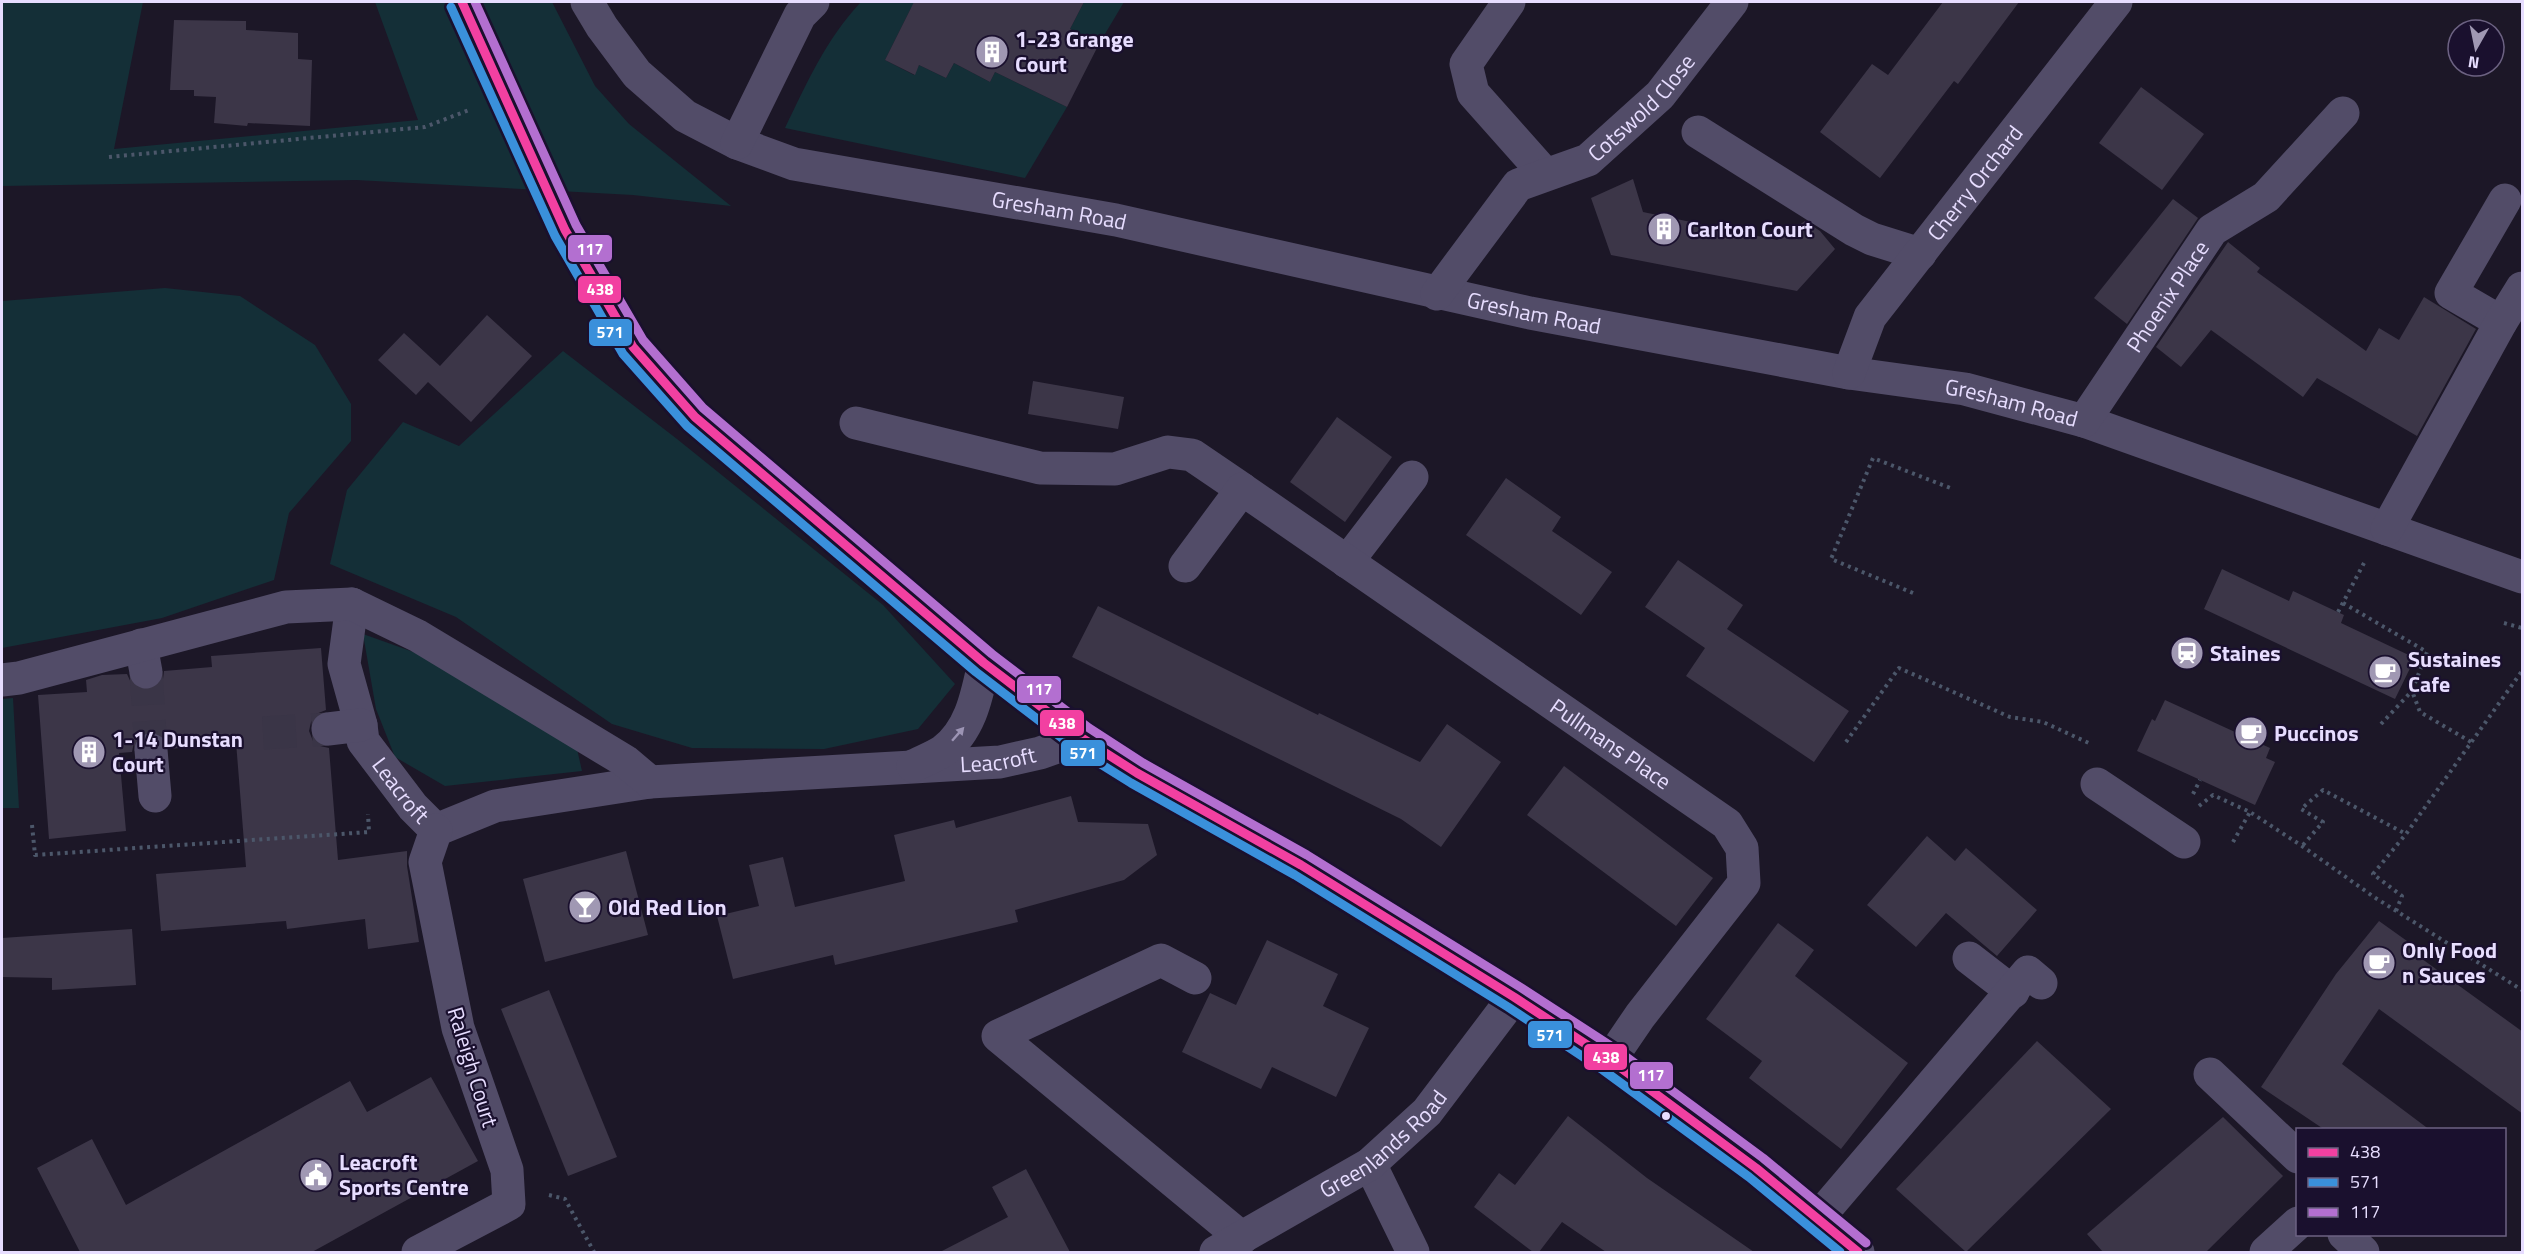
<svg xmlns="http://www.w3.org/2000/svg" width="2524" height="1254" viewBox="0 0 2524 1254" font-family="'Titillium Web',sans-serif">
<rect width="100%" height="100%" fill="#1c1727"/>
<g fill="#142f37">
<polygon points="2,2 143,2 114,149 418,120 375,2 552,2 595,86 629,124 731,206 633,195 356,180 2,186"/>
<path d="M 861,2 L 926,2 L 920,12 L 911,8 L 885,60 L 914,75 L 919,65 L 946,78 L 954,63 L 990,82 L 995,72 L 1067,107 L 1025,178 L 785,128 C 807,83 826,39 861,2 Z"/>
<polygon points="1084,2 1124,2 1099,44 1070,29"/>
<polygon points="165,288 240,296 315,345 351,404 351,441 289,513 274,580 162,618 2,648 2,301"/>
<polygon points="563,351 677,439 883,605 955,684 918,729 824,749 692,748 612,724 456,617 330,564 347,490 403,422 459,446"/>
<polygon points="363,634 433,659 577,749 582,771 445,786 395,757 376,709"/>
<polygon points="13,698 19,808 2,808 2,699"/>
</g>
<g fill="#3c3648">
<polygon points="914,2 1084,2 1070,29 1099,44 1067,107 995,72 990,82 954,63 946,78 919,65 915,75 885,60"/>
<polygon points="1943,2 2019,2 1958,84 1954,81 1880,178 1820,132 1872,64 1888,75"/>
<polygon points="174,20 246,21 246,30 298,33 298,59 312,60 310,126 248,123 247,126 214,123 216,97 194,96 194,90 170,90"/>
<polygon points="2141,87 2204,134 2162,190 2099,143"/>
<polygon points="1633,179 1643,212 1777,240 1805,221 1820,231 1835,249 1797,291 1611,255 1591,198"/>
<polygon points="2173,199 2198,218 2127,324 2094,298"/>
<polygon points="2228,242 2260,268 2257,272 2366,351 2379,328 2399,340 2424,297 2476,329 2417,436 2317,378 2303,397 2211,330 2181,367 2156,347"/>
<polygon points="487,315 532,356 471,422 428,382 416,395 378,360 404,333 440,366"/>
<polygon points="1033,381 1124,397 1118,429 1028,414"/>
<polygon points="1337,417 1392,457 1345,522 1290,482"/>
<polygon points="1506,478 1561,517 1552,531 1612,572 1581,615 1466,535"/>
<polygon points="1678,560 1743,605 1727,629 1849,711 1814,762 1686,676 1705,648 1645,607"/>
<polygon points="2222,569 2289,601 2293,591 2344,615 2341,623 2415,658 2395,699 2204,609"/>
<polygon points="1098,606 1318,715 1319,713 1420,762 1447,724 1501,762 1441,847 1401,819 1072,657"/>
<polygon points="321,648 326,710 316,714 311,722 309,731 313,741 320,746 329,748 338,860 407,851 407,866 419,942 368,949 365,919 287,929 286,921 161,931 156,874 246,867 236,742 170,749 167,740 159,733 150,731 141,734 134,742 132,752 119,753 126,831 49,839 38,695 87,692 86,680 102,675 127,674 132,685 140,690 149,690 159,686 163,679 164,671 212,667 211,656"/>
<polygon points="2165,700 2270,748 2266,758 2275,762 2255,805 2137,751 2152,719 2155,721"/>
<polygon points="1564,766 1713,878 1676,926 1527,815"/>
<polygon points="1071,796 1078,822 1148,824 1157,855 1124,880 1015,910 1018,922 835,965 833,955 733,979 717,916 759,906 749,865 783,857 795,907 905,881 894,835 954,820 956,828"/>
<polygon points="1927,836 1955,861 1966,848 2037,910 1997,956 1946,913 1916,947 1867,905"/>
<polygon points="626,851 648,935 545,962 523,879"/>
<polygon points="2379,921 2421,951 2418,956 2523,1032 2523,1114 2379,1009 2342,1064 2430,1130 2325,1130 2261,1087 2336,974"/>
<polygon points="1778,923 1814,950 1795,976 1908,1063 1841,1149 1749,1078 1762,1061 1706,1019"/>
<polygon points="132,929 136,985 52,990 52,978 2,977 2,938"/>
<polygon points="1267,940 1338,974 1323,1006 1369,1028 1336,1097 1272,1067 1261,1089 1182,1052 1210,993 1236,1005"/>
<polygon points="549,990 617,1157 568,1176 501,1009"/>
<polygon points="2037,1041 2111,1109 1966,1252 1896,1189"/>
<polygon points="431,1077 478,1161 312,1252 80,1252 37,1168 92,1139 126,1205 350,1081 367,1112"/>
<polygon points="1568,1116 1647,1178 1754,1252 1606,1252 1562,1222 1539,1252 1533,1252 1474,1207 1499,1173 1515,1185"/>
<polygon points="2223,1117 2283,1176 2206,1252 2103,1252 2087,1234"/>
<polygon points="1026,1169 1070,1252 940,1252 1008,1217 992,1187"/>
</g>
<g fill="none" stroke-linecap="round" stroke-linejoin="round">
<g stroke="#3a3547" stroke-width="33" stroke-dasharray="33 16" stroke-linecap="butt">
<polyline points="146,672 151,750"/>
<polyline points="263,733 328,729"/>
</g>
<g stroke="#4c576a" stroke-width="4" stroke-dasharray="3 4.5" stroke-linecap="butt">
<polyline points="109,157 425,127 469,110"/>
<polyline points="1913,593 1831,559 1873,458 1953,489"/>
<polyline points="2343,603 2427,652 2412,691 2420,712 2471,742"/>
<polyline points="2338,612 2364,563"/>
<polyline points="2504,623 2522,628"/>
<polyline points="2381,724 2412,691"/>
<polyline points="1846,742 1899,668 2010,717 2043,722 2091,744"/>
<polyline points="2193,794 2200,780"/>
<polyline points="2199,806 2213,795 2250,812 2302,846 2374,897 2522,990"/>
<polyline points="32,825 35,855 369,832 368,814"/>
<polyline points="2233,842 2250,812"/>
<polyline points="2303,845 2323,822 2301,809 2323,790 2406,834"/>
<polyline points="2396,911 2402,896 2373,874 2406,834 2522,671"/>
<polyline points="549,1195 565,1199 594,1252"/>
</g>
<g stroke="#524c68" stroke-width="33">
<polyline points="462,2 565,230 633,347 695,417 984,663 1082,738 1137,773 1301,865 1514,997 1610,1060 1756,1168 1858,1252"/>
<path id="s1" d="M 587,2 L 602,27 L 637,74 L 685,116 L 737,143 L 794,164 L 1116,220 L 1530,313 L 1849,373 L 1965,389 L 2084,421 L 2522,577"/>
<polyline points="1509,2 1466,64 1473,93 1545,174"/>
<polyline points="1698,132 1854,230 1872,239 1920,254"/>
<polyline points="737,143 800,15 813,2"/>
<path id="s2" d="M 1437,294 L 1518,185 L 1588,160 L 1660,95 L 1732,2"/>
<polyline points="2501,322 2451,293 2505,200"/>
<path id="s3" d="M 1849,373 L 1870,317 L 2116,2"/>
<path id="s4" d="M 2084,421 L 2212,230 L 2266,197 L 2343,113"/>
<polyline points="856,423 1040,468 1115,469 1168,452 1192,455 1242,489"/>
<polyline points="2387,529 2501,322 2522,288"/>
<polyline points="1347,562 1412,477"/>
<path id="s5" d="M 1185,566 L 1242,489 L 1727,824 L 1742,848 L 1744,883 L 1640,1016 L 1610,1060"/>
<path id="s6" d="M 352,604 L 344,664 L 361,725 L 363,741 L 413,807 L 436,830 L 495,806 L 650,782"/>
<polyline points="141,645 146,672"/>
<path id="s7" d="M 2,680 L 19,678 L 286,607 L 352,604 L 418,636 L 625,761 L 650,782 L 1000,762 L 1040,753 L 1082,738"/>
<polyline points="328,729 361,725"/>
<polyline points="151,750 155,796"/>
<path d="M 913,766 C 923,761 934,757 943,751 C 971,730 977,695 984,663"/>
<polyline points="2097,784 2184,842"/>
<polyline points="1969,958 2013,992"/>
<polyline points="1195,978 1161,960 998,1036 1242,1238"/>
<polyline points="2210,1074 2298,1157"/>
<polyline points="1370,1164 1413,1252"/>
<polyline points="1818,1218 2028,972 2041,983"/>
<polyline points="2344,1234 2363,1252"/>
<polyline points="418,1252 509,1204 507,1170 458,1028 425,862 436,830"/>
<path id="s8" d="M 1216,1252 L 1370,1164 L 1427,1112 L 1514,997"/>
<polyline points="2266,1252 2298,1223"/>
</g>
<defs>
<polyline id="bus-1" points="462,2 565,230 633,347 695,417 984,663 1082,738 1137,773 1301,865 1514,997 1610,1060 1756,1168 1858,1252"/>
<polyline id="bus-2" points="451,7 555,236 623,354 687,426 976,672 1075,748 1131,783 1295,875 1508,1007 1603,1070 1749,1177 1840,1252"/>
<polyline id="bus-3" points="475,2 576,225 643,340 703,408 992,654 1089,728 1143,763 1307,855 1520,987 1617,1050 1763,1158 1866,1243"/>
</defs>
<use href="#bus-1" stroke="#1a102e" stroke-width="14"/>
<use href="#bus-2" stroke="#1a102e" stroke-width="14"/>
<use href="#bus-3" stroke="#1a102e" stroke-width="14"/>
<use href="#bus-1" stroke="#f240a1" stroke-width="9"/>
<use href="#bus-2" stroke="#3a90db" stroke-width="9"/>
<use href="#bus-3" stroke="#b36fd0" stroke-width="9"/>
</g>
<defs><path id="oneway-solid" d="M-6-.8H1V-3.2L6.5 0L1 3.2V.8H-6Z" transform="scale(1.5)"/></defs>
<use fill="#9c94b4" href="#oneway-solid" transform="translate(958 734) rotate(-49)"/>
<defs>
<symbol id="building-disc" viewBox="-11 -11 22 22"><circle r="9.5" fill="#a098b3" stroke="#1a102e"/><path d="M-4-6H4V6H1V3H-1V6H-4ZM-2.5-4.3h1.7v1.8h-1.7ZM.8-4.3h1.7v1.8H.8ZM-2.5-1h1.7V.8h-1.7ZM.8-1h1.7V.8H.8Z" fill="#fff"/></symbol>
<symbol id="station-disc" viewBox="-11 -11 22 22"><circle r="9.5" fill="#a098b3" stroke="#1a102e"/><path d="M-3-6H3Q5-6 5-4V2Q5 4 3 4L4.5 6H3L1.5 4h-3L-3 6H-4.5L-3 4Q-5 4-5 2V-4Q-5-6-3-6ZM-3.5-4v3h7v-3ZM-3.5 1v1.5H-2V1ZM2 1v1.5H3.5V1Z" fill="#fff"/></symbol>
<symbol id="cafe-disc" viewBox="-11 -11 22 22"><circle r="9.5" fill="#a098b3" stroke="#1a102e"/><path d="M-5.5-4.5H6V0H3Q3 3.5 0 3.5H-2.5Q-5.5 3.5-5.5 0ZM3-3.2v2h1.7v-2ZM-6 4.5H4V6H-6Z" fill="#fff"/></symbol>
<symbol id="bar-disc" viewBox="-11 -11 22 22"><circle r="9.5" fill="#a098b3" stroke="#1a102e"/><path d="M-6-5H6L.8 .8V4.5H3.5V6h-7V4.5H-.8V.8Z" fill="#fff"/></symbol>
<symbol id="civic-disc" viewBox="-11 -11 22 22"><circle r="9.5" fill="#a098b3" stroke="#1a102e"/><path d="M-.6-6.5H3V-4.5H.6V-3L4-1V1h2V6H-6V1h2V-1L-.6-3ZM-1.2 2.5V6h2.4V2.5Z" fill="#fff"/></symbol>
</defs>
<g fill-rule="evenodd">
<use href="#building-disc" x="973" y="33" width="38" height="38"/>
<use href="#building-disc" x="1645" y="210" width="38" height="38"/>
<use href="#station-disc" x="2168" y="634" width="38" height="38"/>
<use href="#cafe-disc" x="2366" y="653" width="38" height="38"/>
<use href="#cafe-disc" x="2232" y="714" width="38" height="38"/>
<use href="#building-disc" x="70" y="733" width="38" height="38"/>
<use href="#bar-disc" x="566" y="888" width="38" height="38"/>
<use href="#cafe-disc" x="2360" y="944" width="38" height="38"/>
<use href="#civic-disc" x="297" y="1156" width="38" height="38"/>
</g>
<circle fill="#e7ddff" stroke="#1a102e" stroke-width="2" cx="1666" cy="1116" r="5"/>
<g text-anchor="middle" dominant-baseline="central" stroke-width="4.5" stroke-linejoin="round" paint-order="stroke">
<g font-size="22" font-weight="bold" fill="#e7ddff" stroke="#1a102e" text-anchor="start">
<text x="1015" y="39">1-23 Grange<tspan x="1015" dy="25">Court</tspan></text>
<text x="1687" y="229">Carlton Court</text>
<text x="2210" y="653">Staines</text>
<text x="2408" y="659">Sustaines<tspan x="2408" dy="25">Cafe</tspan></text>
<text x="2274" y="733">Puccinos</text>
<text x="112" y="739">1-14 Dunstan<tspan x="112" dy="25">Court</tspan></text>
<text x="608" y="907">Old Red Lion</text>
<text x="2402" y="950">Only Food<tspan x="2402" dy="25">n Sauces</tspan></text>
<text x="339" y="1162">Leacroft<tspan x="339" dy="25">Sports Centre</tspan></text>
</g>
<g font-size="22" fill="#e7ddff" stroke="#1a102e">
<text stroke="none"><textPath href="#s2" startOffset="285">Cotswold Close</textPath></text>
<text stroke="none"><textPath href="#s3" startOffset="230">Cherry Orchard</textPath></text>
<text stroke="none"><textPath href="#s1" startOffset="540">Gresham Road</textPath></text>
<text stroke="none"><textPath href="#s4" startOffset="150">Phoenix Place</textPath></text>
<text stroke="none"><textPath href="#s1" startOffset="1026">Gresham Road</textPath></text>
<text stroke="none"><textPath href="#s1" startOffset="1512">Gresham Road</textPath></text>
<text stroke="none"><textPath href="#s5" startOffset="544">Pullmans Place</textPath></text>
<text stroke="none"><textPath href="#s7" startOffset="1056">Leacroft</textPath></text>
<text stroke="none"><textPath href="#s6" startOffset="202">Leacroft</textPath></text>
<text transform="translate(473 1067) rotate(73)">Raleigh Court</text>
<text stroke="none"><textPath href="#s8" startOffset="200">Greenlands Road</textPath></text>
</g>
</g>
<g stroke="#1a102e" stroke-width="2">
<rect x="567" y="234" width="46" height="29" rx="6" fill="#b36fd0"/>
<rect x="577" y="275" width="45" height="29" rx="6" fill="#f240a1"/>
<rect x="588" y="318" width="45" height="29" rx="6" fill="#3a90db"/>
<rect x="1016" y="675" width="46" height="29" rx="6" fill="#b36fd0"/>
<rect x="1039" y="709" width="46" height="28" rx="6" fill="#f240a1"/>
<rect x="1060" y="739" width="46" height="28" rx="6" fill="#3a90db"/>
<rect x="1527" y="1020" width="46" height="29" rx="6" fill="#3a90db"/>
<rect x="1583" y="1043" width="45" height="28" rx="6" fill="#f240a1"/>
<rect x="1629" y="1061" width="45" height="29" rx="6" fill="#b36fd0"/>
</g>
<g font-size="16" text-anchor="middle" font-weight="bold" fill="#fff">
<text x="590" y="255">117</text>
<text x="600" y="295">438</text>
<text x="610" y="338">571</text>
<text x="1039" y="695">117</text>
<text x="1062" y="729">438</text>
<text x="1083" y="759">571</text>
<text x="1550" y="1041">571</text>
<text x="1606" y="1063">438</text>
<text x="1651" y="1081">117</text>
</g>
<rect width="2524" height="1254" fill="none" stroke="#e7ddff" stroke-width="6"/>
<rect x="2296" y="1128" width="210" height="108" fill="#1a102e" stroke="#6c6282" stroke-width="1.5"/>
<rect x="2308" y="1148" width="30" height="9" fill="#f240a1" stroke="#6c6282" stroke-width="1.5"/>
<text x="2350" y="1158" font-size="18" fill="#e7ddff">438</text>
<rect x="2308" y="1178" width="30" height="9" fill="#3a90db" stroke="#6c6282" stroke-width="1.5"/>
<text x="2350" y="1188" font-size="18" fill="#e7ddff">571</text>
<rect x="2308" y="1208" width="30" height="9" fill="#b36fd0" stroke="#6c6282" stroke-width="1.5"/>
<text x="2350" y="1218" font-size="18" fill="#e7ddff">117</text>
<g transform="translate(2476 48) rotate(189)"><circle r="28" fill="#1a102e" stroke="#6c6282" stroke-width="1.5"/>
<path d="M0-4.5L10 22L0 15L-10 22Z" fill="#a098b3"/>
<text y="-9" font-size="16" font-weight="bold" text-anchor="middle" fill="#e7ddff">N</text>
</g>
</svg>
